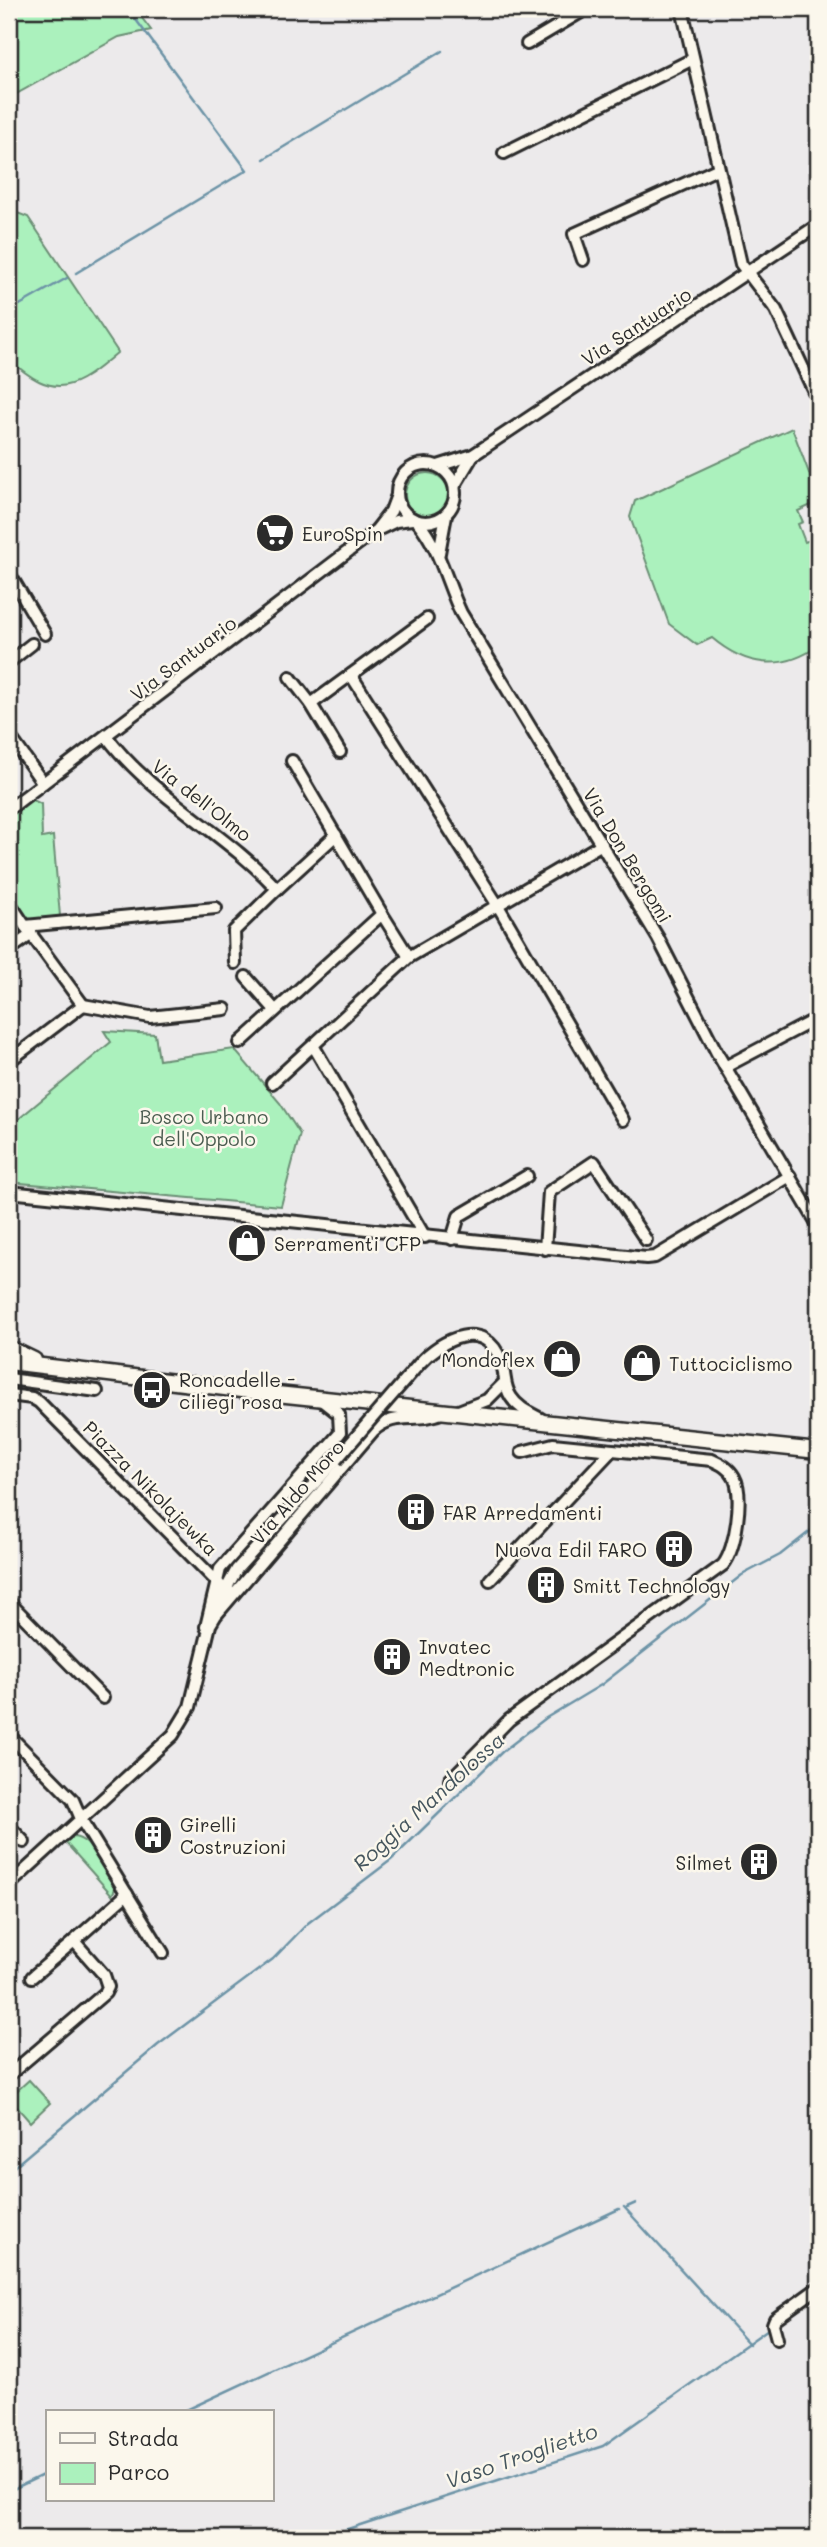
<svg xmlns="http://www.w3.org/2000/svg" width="827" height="2547" viewBox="0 0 827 2547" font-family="Mali,sans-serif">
<rect width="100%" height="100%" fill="#eceaeb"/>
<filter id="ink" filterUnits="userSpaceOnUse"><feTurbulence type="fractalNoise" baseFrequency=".0143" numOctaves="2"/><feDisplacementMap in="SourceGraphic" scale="14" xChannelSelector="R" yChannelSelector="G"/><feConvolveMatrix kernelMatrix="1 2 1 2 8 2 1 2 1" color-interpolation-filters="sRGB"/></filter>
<g filter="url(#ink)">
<g fill="#abf1bd" stroke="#6b8e74" stroke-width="2">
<polygon points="9,9 135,9 151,30 119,37 9,98"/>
<path d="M 12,211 L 28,217 L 118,352 C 75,389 55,402 9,359 L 9,214 Z"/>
<path d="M 792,428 L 818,497 L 818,502 L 798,511 L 803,522 L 798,524 L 805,542 L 818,537 L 818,646 C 782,672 745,666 712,638 L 697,645 L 669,624 L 630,517 L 635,501 Z"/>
<circle cx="427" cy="495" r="22"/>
<polygon points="31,799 41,804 42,838 53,836 60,916 25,920 9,896 9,815"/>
<polygon points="104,1031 155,1034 159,1060 234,1049 280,1103 300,1134 281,1206 9,1182 9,1127 111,1042"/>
<path d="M 74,1837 C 93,1840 109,1872 115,1889 L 112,1895 L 65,1842 Z"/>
<polygon points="29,2080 50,2103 30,2122 9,2098"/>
</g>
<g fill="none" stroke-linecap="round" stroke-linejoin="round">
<g stroke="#6c93a6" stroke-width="2.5">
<polyline points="264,159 442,51"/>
<polyline points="76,273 247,170 128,9"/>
<polyline points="9,311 67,278"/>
<polyline points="9,2171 158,2045 273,1959 308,1923 391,1860 502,1752 546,1718 601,1685 742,1575 780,1555 818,1525"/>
<polyline points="624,2207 749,2344"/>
<polyline points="627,2207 636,2203"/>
<polyline points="776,2311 796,2297"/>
<polyline points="182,2412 619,2209"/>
<polyline points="9,2491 47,2473"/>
<polyline points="320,2538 603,2446 771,2327"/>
</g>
<defs>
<g id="minor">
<polyline points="682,9 741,264 776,310 818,400"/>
<polyline points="527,44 586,9"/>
<polyline points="504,153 693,59"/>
<polyline points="583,260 574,234 717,169"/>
<circle cx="426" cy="493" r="29"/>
<polyline points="438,466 473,455 818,225"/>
<polyline points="455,485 473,455"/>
<path d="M 418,522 C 440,549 446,581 461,613 L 658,938 L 717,1053 L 818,1225"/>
<polyline points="377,529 391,511 397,495"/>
<polyline points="439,553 446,515"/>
<polyline points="9,573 45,634"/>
<polyline points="9,662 32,644"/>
<polyline points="351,675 497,904 623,1120"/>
<polyline points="290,677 311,704"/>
<polyline points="9,735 43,783"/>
<path d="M 107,737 C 153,798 225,832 277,889 L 234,931 L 235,963"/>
<polyline points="340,752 311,704 427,619"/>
<polyline points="292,761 382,914"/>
<polyline points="9,809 375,531 396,521 412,519"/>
<polyline points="277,889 336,835"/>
<polyline points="9,902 25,926"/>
<polyline points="9,950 32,934"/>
<polyline points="246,977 275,1010"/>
<polyline points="83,1005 150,1017 225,1009"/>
<polyline points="240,1043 382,914 409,957"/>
<polyline points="314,1047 425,1237"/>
<polyline points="9,1061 83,1005 25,926 216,908"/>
<polyline points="725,1067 818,1018"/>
<polyline points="272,1083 409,957 602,844"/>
<polyline points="9,1192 646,1258 655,1257 790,1176"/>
<polyline points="452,1239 459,1216 527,1176"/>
<polyline points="545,1249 549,1192 594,1162 646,1240"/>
<path d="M 419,1364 C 441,1339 485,1317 501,1361 C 506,1374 503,1385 511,1397 C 518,1408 530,1413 541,1419"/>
<polyline points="9,1379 97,1391"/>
<polyline points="9,1395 32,1398 39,1402 225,1590 234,1593"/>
<polyline points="456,1412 487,1400 504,1383"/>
<polyline points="490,1580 612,1450"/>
<polyline points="9,1602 103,1698"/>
<polyline points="215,1609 237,1569 336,1460"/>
<polyline points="206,1627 220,1569 340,1433 339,1414 320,1399"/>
<polyline points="9,1735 73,1800 82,1821 163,1953"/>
<path d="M 450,1780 L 509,1720 L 723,1565 C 736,1549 744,1495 734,1477 C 729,1468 721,1464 712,1460 L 553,1444 L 522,1452"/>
<polyline points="9,1826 24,1842"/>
<path d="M 9,1885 L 173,1735 L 190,1707 L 210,1625 L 216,1615 L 373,1431 C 395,1410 417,1424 444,1412"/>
<polyline points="32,1977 74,1941"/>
<polyline points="9,2075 105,1993 108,1987 104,1975 74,1941 127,1894"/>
<polyline points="777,2339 773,2324 775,2319 818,2288"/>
</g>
<g id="major">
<polyline points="9,1348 34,1360"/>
<polyline points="9,1362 258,1392 818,1451"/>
</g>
</defs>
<use href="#minor" stroke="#2b2b2b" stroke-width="16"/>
<use href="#major" stroke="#2b2b2b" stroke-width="19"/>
<use href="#minor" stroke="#fbf7ec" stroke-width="10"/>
<use href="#major" stroke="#fbf7ec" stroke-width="14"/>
<defs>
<polyline id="minor-bridge" points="336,1460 419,1364"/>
</defs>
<use href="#minor-bridge" stroke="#2b2b2b" stroke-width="16" stroke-linecap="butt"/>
<use href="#minor-bridge" stroke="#fbf7ec" stroke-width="10"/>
</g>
</g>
<defs>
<symbol id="supermarket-disc" viewBox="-11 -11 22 22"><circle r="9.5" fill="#2b2b2b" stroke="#fbf7ec"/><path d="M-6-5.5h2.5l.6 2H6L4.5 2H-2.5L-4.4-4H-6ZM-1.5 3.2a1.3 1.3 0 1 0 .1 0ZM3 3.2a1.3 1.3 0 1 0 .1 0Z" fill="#fff"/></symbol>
<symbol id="shop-disc" viewBox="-11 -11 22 22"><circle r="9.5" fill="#2b2b2b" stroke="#fbf7ec"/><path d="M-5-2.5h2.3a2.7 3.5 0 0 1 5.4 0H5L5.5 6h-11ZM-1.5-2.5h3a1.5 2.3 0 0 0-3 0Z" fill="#fff"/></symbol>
<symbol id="bus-disc" viewBox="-11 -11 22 22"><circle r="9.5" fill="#2b2b2b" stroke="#fbf7ec"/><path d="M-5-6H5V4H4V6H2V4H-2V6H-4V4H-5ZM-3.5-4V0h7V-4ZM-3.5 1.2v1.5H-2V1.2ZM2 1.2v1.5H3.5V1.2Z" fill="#fff"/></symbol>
<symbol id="building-disc" viewBox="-11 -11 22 22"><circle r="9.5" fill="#2b2b2b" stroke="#fbf7ec"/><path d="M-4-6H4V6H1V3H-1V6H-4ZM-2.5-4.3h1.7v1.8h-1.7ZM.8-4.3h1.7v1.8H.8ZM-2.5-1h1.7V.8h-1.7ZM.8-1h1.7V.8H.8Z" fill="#fff"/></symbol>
</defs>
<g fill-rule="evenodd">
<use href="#supermarket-disc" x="253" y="511" width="44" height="44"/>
<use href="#shop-disc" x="225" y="1221" width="44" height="44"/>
<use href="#shop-disc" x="540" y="1337" width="44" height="44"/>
<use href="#shop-disc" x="620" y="1341" width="44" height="44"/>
<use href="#bus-disc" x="130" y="1368" width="44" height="44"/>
<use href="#building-disc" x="394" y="1490" width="44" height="44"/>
<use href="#building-disc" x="652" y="1527" width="44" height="44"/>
<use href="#building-disc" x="524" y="1563" width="44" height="44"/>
<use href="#building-disc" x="370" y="1635" width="44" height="44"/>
<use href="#building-disc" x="131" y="1813" width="44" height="44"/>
<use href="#building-disc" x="737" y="1840" width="44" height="44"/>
</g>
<g text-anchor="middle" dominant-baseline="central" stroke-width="5" stroke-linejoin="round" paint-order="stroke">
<g font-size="19" fill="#2b2b2b" stroke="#fbf7ec">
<text transform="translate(636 326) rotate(-33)">Via Santuario</text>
<text transform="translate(183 658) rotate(-37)">Via Santuario</text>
<text transform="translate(202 800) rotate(38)">Via dell'Olmo</text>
<text transform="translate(628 855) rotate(59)">Via Don Bergomi</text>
<text transform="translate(151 1488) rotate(45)">Piazza Nikolajewka</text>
<text transform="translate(297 1492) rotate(-49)">Via Aldo Moro</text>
</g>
<g font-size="19" fill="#2b2b2b" stroke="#fbf7ec" text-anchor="start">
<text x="302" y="533">EuroSpin</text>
<text x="274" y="1243">Serramenti CFP</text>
<text x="535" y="1359" text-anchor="end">Mondoflex</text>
<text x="669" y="1363">Tuttociclismo</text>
<text x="179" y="1379">Roncadelle -<tspan x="179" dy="22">ciliegi rosa</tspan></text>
<text x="443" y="1512">FAR Arredamenti</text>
<text x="647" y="1549" text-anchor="end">Nuova Edil FARO</text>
<text x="573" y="1585">Smitt Technology</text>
<text x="419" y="1646">Invatec<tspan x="419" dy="22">Medtronic</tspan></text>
<text x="180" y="1824">Girelli<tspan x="180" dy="22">Costruzioni</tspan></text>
<text x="732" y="1862" text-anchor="end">Silmet</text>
</g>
<g font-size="19" fill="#4b5c50" stroke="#fbf7ec">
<text x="204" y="1116">Bosco Urbano<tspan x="204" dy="22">dell'Oppolo</tspan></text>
</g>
<g font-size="21" font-style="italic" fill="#46565e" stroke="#fbf7ec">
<text transform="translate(428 1801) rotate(-42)">Roggia Mandolossa</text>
<text transform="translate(521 2455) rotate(-19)">Vaso Troglietto</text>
</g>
</g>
<rect width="827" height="2547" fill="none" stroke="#fbf7ec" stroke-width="35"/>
<rect x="18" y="18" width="792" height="2512" fill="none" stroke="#2b2b2b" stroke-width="2.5" filter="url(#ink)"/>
<rect x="46" y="2410" width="228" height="91" fill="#fbf7ec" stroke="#a8a59f" stroke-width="2"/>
<rect x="60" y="2433" width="35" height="10" fill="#fbf7ec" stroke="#a8a59f" stroke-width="2"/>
<text x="108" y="2446" font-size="21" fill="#2b2b2b">Strada</text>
<rect x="60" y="2463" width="35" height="21" fill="#abf1bd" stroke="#a8a59f" stroke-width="2"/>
<text x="108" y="2480" font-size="21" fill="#2b2b2b">Parco</text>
</svg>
